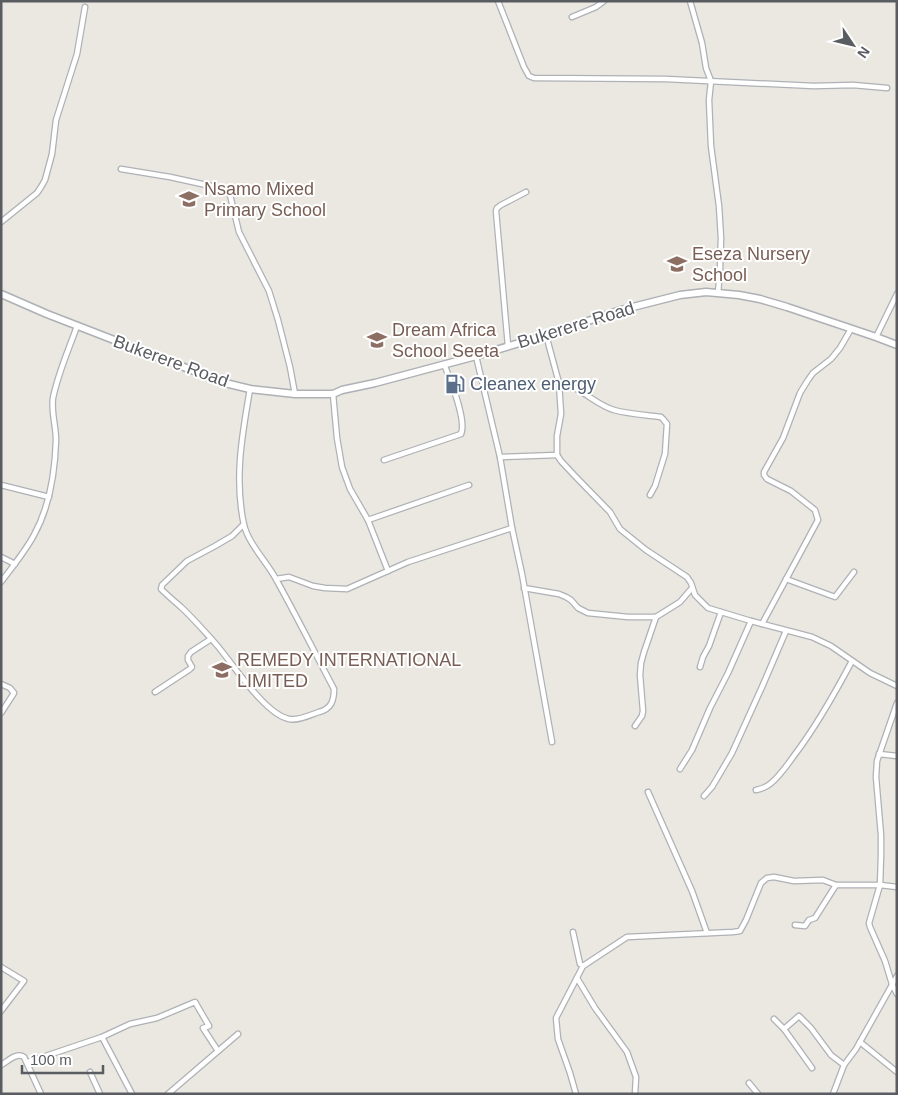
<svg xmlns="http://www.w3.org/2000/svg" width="898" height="1095" viewBox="0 0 898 1095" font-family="Arial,sans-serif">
<rect width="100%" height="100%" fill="#eae8e1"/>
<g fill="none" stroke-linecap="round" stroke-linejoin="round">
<defs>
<g id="street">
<polyline points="498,1 524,67 529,76 534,78 666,79 814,86 853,85 887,88"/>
<polyline points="690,1 702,43 706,68 711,81 709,100 711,146 719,206 721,238 720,270 718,293"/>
<polyline points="572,17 596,7 604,1"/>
<polyline points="121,169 170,177 220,188 226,190 230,195 239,232 269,291 278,320 290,367 295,394"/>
<polyline points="1,222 37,193 41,187 45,180 52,154 56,120 77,54 85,7"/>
<polyline points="546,335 559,383 561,414 557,436 557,455 561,461 574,475 610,512 620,529 646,550 687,577 691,583 695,595 708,608 751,621 812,637 831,646 870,673 897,686"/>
<polyline points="876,337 897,294"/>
<polyline points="508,346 496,211 497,208 501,205 526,192"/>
<polyline points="476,356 500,457 512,528 522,574 552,742"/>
<path d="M 559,383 C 582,387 594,404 614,410 C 628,414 646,415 661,417 L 663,419 L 667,424 L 665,454 L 655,486 L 650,495"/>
<polyline points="333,394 337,438 342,467 350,489 368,520 388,571"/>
<polyline points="500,457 557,455"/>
<path d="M 384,460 L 461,434 C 467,420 450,379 444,364"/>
<polyline points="1,485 49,497"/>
<polyline points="368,520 469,485"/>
<path d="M 244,524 L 232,536 L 215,546 L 187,561 L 162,585 L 161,589 C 167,595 174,601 181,607 C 193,618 204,631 215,643 C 232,662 264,714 289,719 C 298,721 310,715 319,712 C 331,709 334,701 334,689 C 315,653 297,617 277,581 C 268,563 249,545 244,525 C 234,479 242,435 250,389"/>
<polyline points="1,557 15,564"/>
<polyline points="276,579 289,577 313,586 325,588 347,589 408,562 512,528"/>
<polyline points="786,579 835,597 854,572"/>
<path d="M 1,582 C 12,567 25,552 34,535 C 50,506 55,473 56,440 C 56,426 51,412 53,398 C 58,373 69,349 77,326"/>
<polyline points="524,588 559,594 566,597 571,600 578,608 588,613 628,617 656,617"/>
<polyline points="762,624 818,520 815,510 791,491 767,479 764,475 764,472 783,438 800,393 808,380 813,373 831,359 840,348 851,329"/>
<polyline points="700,667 703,657 709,646 721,612"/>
<polyline points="1,684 10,688 14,693 1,713"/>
<polyline points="155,692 190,669 192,667 188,660 188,656 191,652 211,639"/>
<polyline points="897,703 877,761 876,777 881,835 881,856 880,885 869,923 870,927 885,961 892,984 897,994"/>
<polyline points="635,726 642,716 643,711 640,675 641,663 644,652 656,617 680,602 692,588"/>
<polyline points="879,754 897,756"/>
<polyline points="680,769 692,750 710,708 728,673 751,621"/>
<path d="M 756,790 C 761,789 766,787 770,784 C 779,777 786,767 793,757 C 816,727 834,695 852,661"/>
<polyline points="648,792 692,891 707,933"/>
<polyline points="704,796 712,787 732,753 762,687 786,631"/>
<polyline points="795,925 805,926 809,920 815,918 836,885"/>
<polyline points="573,932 580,964 583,966 627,937 733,932 740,931 746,920 759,888 761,883 767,878 774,877 794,881 823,880 836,885 880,885 897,887"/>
<polyline points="1,967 24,981 1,1011"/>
<polyline points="577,978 595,1008 627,1052 636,1077 635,1094"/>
<polyline points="774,1019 784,1029 799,1016 811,1028 831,1055 844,1065"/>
<polyline points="784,1029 812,1068"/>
<polyline points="102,1037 132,1094"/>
<polyline points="860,1042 897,1072"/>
<polyline points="28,1062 102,1037 130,1024 157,1018 195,1002 209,1026 203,1028 218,1051"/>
<path d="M 1,1065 C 8,1061 17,1052 24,1057 L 41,1094"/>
<polyline points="90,1072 100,1094"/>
<polyline points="749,1083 758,1094"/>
<polyline points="168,1094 238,1034"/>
<polyline points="576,1094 570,1073 558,1039 556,1018 583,966"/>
<polyline points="833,1094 844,1065 856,1049 897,976"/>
</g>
<polyline id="secondary" points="1,294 47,314 225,383 250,389 295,394 333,394 342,390 375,383 476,356 546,335 621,310 680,295 706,292 739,295 760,299 787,307 876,337 897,345"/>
</defs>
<use href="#street" stroke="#aeb1b5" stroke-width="7"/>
<use href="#secondary" stroke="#adb0b4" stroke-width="9"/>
<use href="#street" stroke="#fff" stroke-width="4.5"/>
<use href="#secondary" stroke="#fff" stroke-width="6"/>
</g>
<defs>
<symbol id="school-bare" viewBox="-9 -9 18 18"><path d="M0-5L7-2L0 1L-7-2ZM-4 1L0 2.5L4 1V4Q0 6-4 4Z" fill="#8d6e63" stroke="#fff" stroke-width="2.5" paint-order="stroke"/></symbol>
<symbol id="fuel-bare" viewBox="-9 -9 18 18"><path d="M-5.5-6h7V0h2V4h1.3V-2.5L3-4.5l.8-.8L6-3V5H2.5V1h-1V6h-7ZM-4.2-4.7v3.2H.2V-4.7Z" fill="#5c6f8a" stroke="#fff" stroke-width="2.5" paint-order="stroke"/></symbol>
</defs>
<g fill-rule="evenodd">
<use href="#school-bare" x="175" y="185" width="28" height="28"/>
<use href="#school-bare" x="663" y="250" width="28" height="28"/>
<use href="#school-bare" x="363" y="326" width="28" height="28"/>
<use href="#fuel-bare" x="441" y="370" width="28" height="28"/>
<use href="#school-bare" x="208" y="656" width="28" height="28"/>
</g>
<g text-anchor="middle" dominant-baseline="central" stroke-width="4" stroke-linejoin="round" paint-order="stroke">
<g font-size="18" fill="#785e54" stroke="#fff" text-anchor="start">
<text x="204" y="189">Nsamo Mixed<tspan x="204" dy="21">Primary School</tspan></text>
<text x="692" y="254">Eseza Nursery<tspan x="692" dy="21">School</tspan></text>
<text x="392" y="330">Dream Africa<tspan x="392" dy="21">School Seeta</tspan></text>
<text x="237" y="660">REMEDY INTERNATIONAL<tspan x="237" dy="21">LIMITED</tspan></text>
</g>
<g font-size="18" fill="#595c60" stroke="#fff">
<text transform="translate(576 325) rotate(-17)">Bukerere Road</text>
<text transform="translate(171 361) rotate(20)">Bukerere Road</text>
</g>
<g font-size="18" fill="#4e5e75" stroke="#fff" text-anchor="start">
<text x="470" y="384">Cleanex energy</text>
</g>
</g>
<rect width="898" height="1095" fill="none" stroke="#595c60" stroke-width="5"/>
<g transform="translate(853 45) rotate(125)" stroke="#ffffff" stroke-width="4" paint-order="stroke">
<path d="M0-4L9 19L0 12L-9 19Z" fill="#595c60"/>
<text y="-8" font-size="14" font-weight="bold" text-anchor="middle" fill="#595c60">N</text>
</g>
<path d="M22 1065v8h81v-8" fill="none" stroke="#595c60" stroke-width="2.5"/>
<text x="30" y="1065" font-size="15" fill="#595c60" stroke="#ffffff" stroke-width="4" paint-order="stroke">100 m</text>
</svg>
